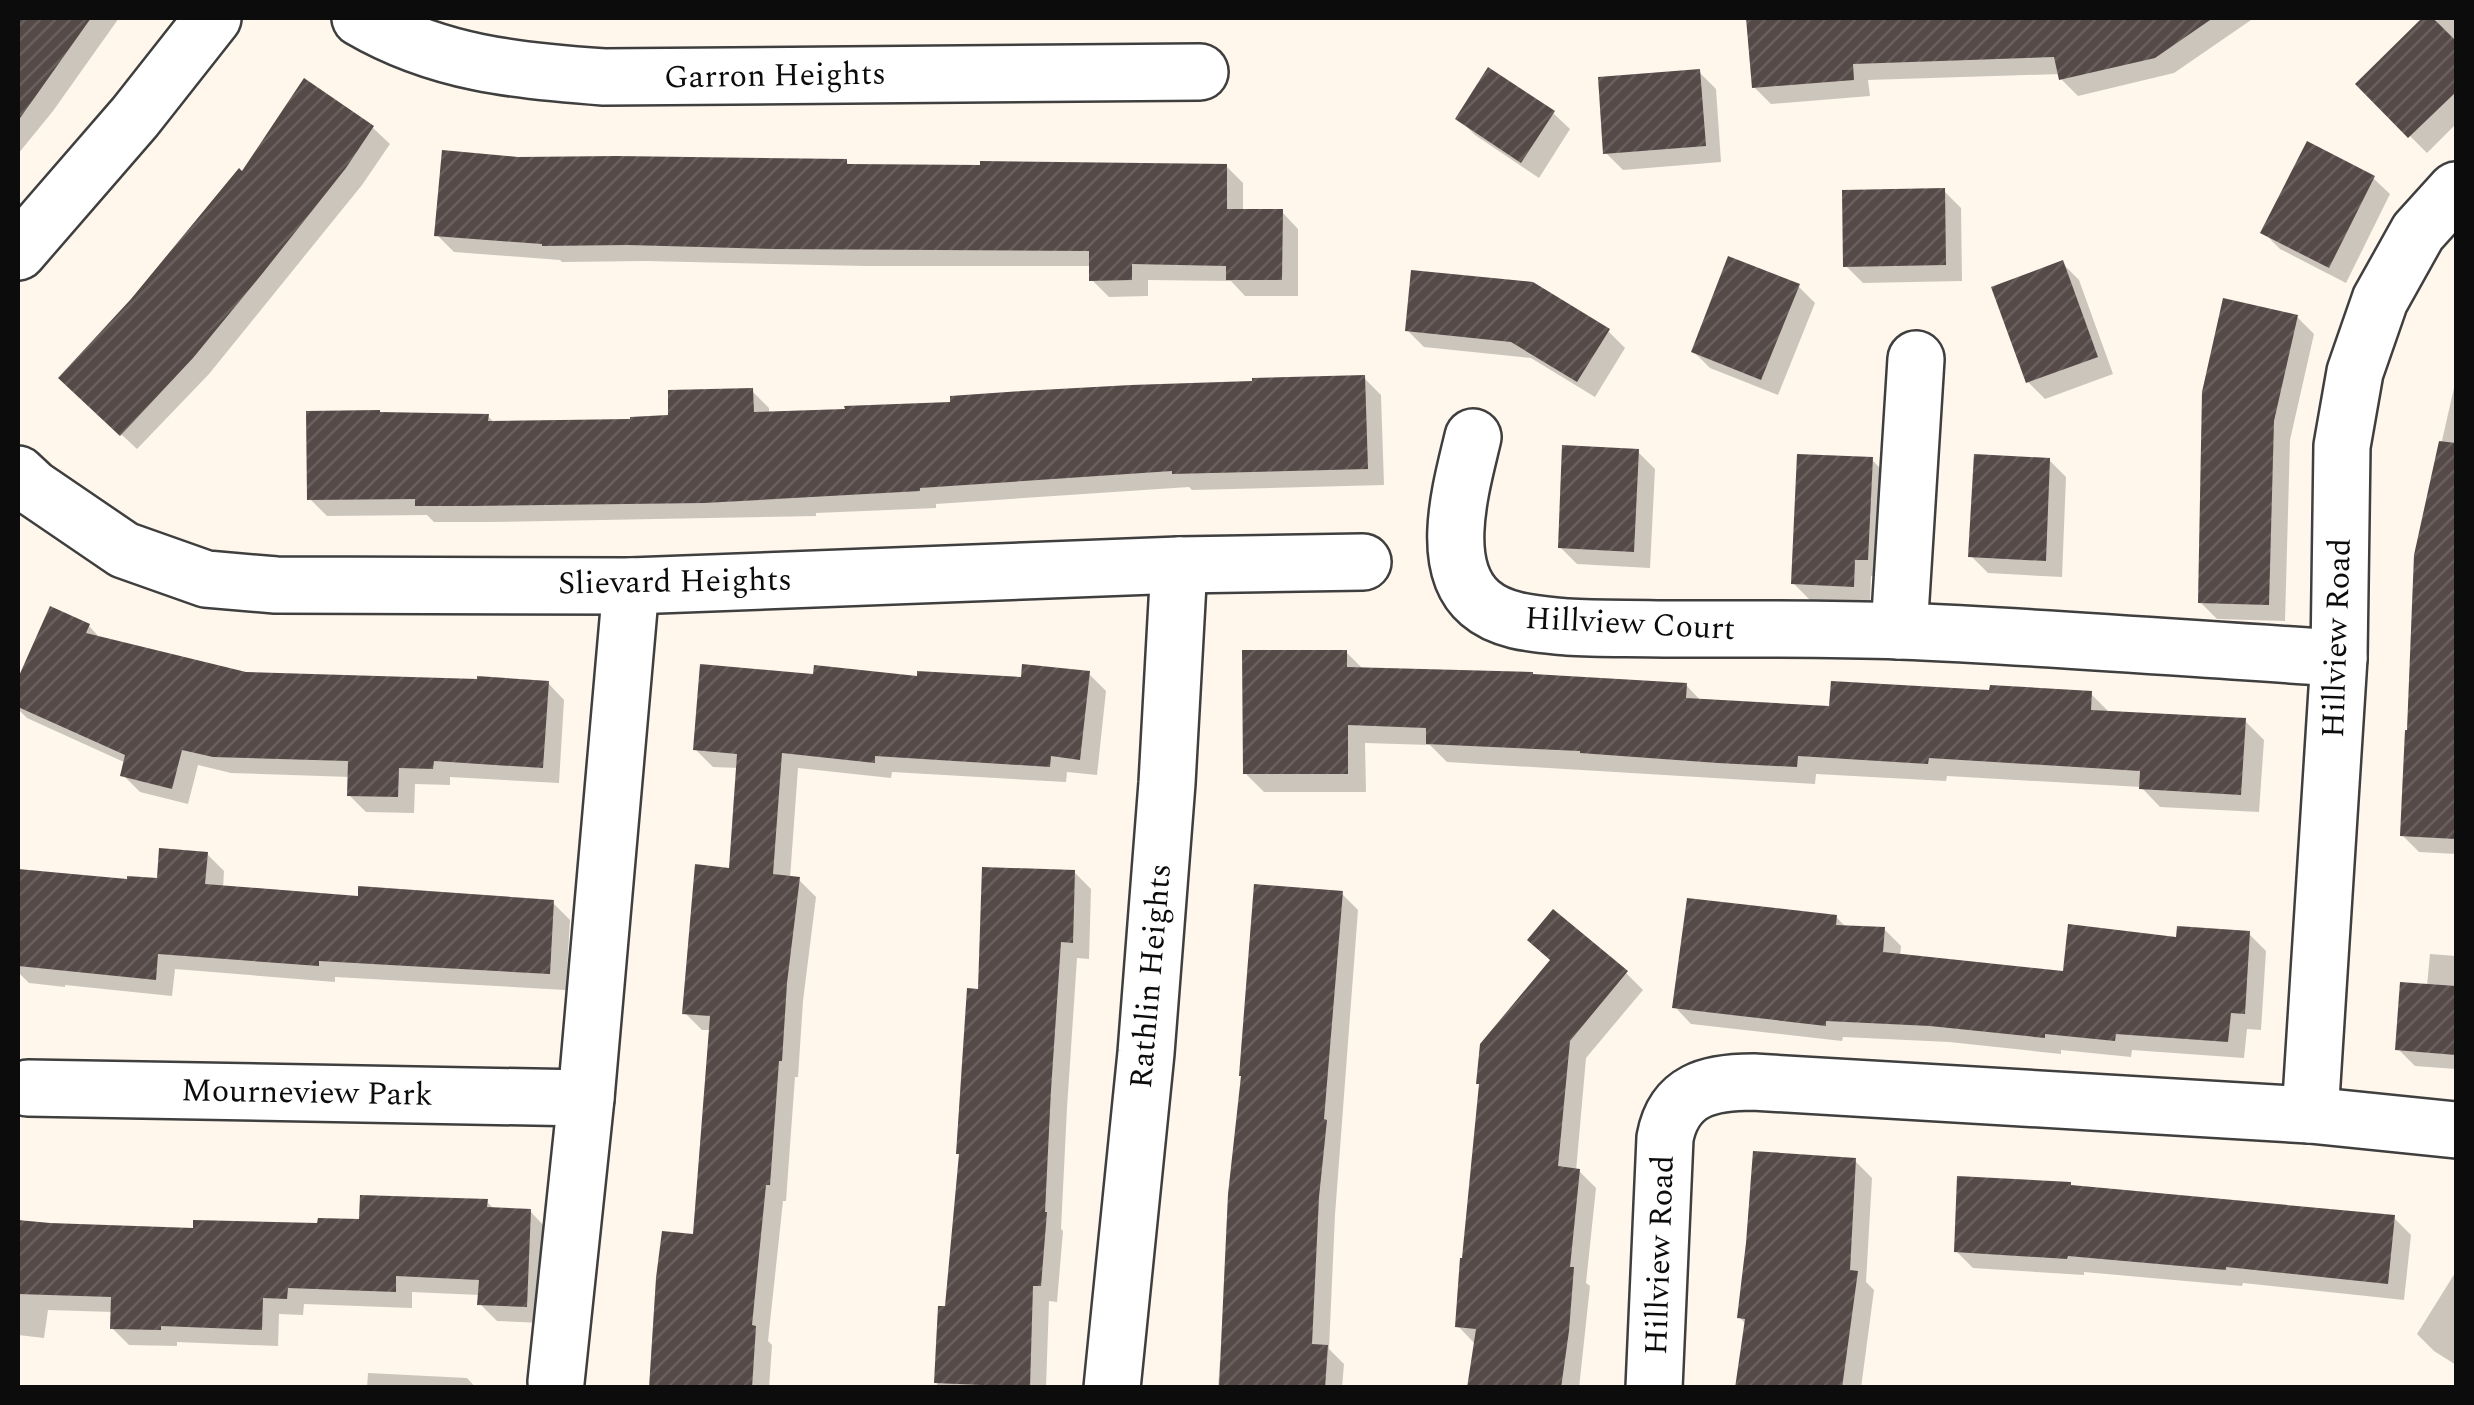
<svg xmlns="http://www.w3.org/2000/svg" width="2474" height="1405" viewBox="0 0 2474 1405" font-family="Spectral,serif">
<defs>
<pattern id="building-hatch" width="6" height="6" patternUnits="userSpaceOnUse" patternTransform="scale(2.5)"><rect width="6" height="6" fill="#564a48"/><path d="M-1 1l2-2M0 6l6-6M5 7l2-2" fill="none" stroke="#69605e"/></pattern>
</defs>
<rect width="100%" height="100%" fill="#fff7ec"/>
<g fill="#0003">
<polygon points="18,18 119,18 53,111 18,154"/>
<polygon points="1749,18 2021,18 2021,20 2032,18 2254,18 2174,73 2078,96 2061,79 2060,74 1868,80 1870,96 1771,104 1754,87"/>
<polygon points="2425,18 2430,18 2434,22 2441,18 2456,18 2456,124 2427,153 2358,84"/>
<polygon points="1699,72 1716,89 1721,162 1623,170 1606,153"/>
<polygon points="1553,113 1570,129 1539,178 1475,135 1458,118"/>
<polygon points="373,128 390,144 362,185 209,374 137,449 79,395 243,174"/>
<polygon points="518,159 846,162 850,166 1226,166 1243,183 1243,211 1282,212 1298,229 1298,296 1245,296 1231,281 1148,280 1148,296 1109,297 1092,280 1092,266 865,266 646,261 562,262 560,260 454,252 437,235"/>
<polygon points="2373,178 2390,194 2346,283 2280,249 2263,232"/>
<polygon points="1944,191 1961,208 1962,281 1863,283 1846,266"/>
<polygon points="2062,263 2079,280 2113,374 2045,399 2028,382"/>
<polygon points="1798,286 1815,303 1778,395 1710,368 1694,352"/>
<polygon points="2297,317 2314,334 2290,440 2285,621 2217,619 2200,602"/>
<polygon points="1407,330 1608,331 1625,348 1595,397 1531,358 1424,347"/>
<polygon points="1364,378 1381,395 1384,485 1192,490 1189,487 936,504 936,508 816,513 816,516 490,522 434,522 427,515 327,516 310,499 488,416 495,424 671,418 752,391 769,408 769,414"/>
<polygon points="2456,379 2456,854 2419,852 2402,835 2416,555"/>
<polygon points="1638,452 1655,469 1650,568 1577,564 1560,547"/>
<polygon points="1872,460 1889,477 1885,576 1871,576 1870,603 1810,600 1793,583"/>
<polygon points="2049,460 2066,477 2062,577 1988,573 1971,556"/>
<polygon points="52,609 89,626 102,640 246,674 548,683 564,700 559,783 450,777 450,785 415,784 414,813 366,812 349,795 350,777 231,773 198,765 188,804 140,792 123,775 126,763 27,718 18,709 18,684"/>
<polygon points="1346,652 1364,670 1686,685 1702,702 1832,709 1992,692 2091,694 2110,713 2245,721 2264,740 2259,812 2160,807 2141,787 1947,776 1946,781 1816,774 1815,784 1447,762 1430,745 1365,743 1366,792 1264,792 1245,773"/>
<polygon points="1089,674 1106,691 1097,775 1067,772 1066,782 892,772 891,778 798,768 790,878 799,880 816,897 803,1001 798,1077 795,1077 786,1201 783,1201 768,1341 772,1345 769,1388 652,1388 695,1237 711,1030 702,1030 685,1013 731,871 738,768 713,767 696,750 815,676 1023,679"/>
<polygon points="207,854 224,871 223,888 360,899 553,903 570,920 566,990 335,977 335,982 175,969 172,996 65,985 65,987 29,983 18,972 18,908 21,871 129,882 159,881"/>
<polygon points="1074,872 1091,889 1089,959 1077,958 1067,1108 1061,1229 1063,1231 1057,1302 1049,1301 1046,1388 937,1388 940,1308 948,1309 981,992"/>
<polygon points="1341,893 1358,910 1335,1215 1329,1349 1344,1364 1342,1388 1218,1388 1220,1360 1223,1360 1243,1077"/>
<polygon points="1836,917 1846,927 1884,929 1901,946 1900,956 2065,974 2179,940 2249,934 2266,951 2261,1030 2247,1029 2244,1058 2132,1050 2131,1057 2061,1050 2061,1054 1949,1042 1843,1037 1842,1041 1691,1024 1675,1007"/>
<polygon points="2430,954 2456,956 2456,1069 2415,1066 2398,1049 2427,986"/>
<polygon points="1626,973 1643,990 1586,1058 1576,1171 1579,1171 1596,1188 1586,1283 1590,1286 1579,1388 1470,1388 1474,1343 1458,1326 1482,1086"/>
<polygon points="1855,1161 1872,1178 1866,1282 1874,1290 1861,1388 1738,1388 1746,1324 1739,1317"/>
<polygon points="2073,1188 2394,1218 2411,1235 2404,1300 2243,1283 2242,1286 2084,1272 2084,1275 1973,1268 1956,1251"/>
<polygon points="487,1202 495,1210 530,1211 546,1228 543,1323 497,1321 480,1304 480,1295 412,1292 412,1308 304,1304 303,1315 279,1314 278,1346 177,1342 177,1346 129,1345 112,1328 113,1312 48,1310 44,1338 18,1335 18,1222 50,1226 195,1231 320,1226 361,1222"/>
<polygon points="2455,1273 2456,1274 2456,1365 2434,1351 2417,1334"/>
<polygon points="368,1373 467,1378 476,1388 367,1388"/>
</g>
<g fill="url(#building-hatch)">
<polygon points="18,18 91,18 18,121"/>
<polygon points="1746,18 2213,18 2155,58 2059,80 2054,57 1853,64 1854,80 1752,88"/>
<polygon points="2422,18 2433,18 2456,41 2456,92 2408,138 2355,84"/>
<polygon points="1488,67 1555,111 1521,163 1455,119"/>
<polygon points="1700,69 1706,146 1603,154 1598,77"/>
<polygon points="304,78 374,126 346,168 262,274 193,358 120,436 58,378 131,299 239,168 242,171"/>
<polygon points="2307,141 2375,176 2329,268 2260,233"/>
<polygon points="442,150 518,157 616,156 847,159 847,164 980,165 980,161 1227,164 1227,209 1283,209 1282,280 1226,280 1226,266 1132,264 1132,280 1089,281 1089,251 774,249 628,245 542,246 542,244 434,236"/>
<polygon points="1945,188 1946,265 1843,267 1842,190"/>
<polygon points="1728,256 1800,284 1761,380 1691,352"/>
<polygon points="2063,260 2098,357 2026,383 1991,287"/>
<polygon points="1411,270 1533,282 1610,329 1577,382 1511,342 1405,331"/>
<polygon points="2223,298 2298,315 2274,421 2269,605 2198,603 2202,392"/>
<polygon points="1365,375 1368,469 1172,474 1172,471 920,488 920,491 704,503 472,506 415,506 415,499 307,500 306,411 380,410 380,412 489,414 488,421 630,419 630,417 668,415 668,390 753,388 754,412 845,409 844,406 950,402 950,396 1022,391 1131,385 1252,381 1252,378"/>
<polygon points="2439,441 2456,443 2456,839 2400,836 2405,730 2407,730 2414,555"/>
<polygon points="1562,445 1639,449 1634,552 1558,548"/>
<polygon points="1797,454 1873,457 1868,560 1855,560 1854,587 1791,584"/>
<polygon points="1974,454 2050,458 2046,561 1968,557"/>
<polygon points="50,606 90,624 86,633 246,672 477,679 477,676 549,681 543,768 434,761 433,769 399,768 398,797 347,796 348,761 213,757 182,750 172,789 120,776 125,755 18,707 18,678"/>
<polygon points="1242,650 1347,650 1347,667 1533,672 1533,674 1687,683 1686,698 1829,706 1831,681 1989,690 1990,685 2092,691 2091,710 2246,718 2241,795 2139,789 2140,771 1929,758 1928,764 1798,756 1797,767 1718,763 1580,753 1580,751 1426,744 1426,728 1348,725 1348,774 1243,774"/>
<polygon points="700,664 813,674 814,665 917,676 917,671 1021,677 1022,664 1090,671 1080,760 1051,756 1050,767 875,756 875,763 782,753 773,874 800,877 787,983 782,1061 779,1061 770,1185 766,1185 752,1325 756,1326 752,1388 649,1388 656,1278 662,1231 693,1234 710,1016 682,1014 695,864 729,868 737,754 693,750"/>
<polygon points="159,848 208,852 205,884 358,896 358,886 554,900 550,974 319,961 319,966 158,954 156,980 18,966 18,869 127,879 127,876 157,878"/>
<polygon points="982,867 1075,870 1073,943 1061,942 1051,1090 1045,1212 1047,1212 1041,1286 1033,1286 1030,1387 934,1383 938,1306 945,1306 959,1154 956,1154 967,988 978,989"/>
<polygon points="1254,884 1343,891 1324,1119 1327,1120 1319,1197 1312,1344 1328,1345 1325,1388 1219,1388 1228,1194 1241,1076 1239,1076"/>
<polygon points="1687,898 1837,915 1836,925 1885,927 1883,952 2063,971 2068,924 2176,937 2177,926 2250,931 2245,1014 2231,1013 2228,1042 2116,1034 2115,1041 2045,1034 2045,1038 1930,1026 1826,1021 1826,1026 1672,1008"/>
<polygon points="1553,909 1628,971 1570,1041 1558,1166 1580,1169 1570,1267 1574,1267 1569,1331 1561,1388 1467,1388 1476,1329 1455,1327 1460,1258 1462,1258 1479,1084 1476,1084 1480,1044 1550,960 1527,940"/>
<polygon points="2400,982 2456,986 2456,1055 2395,1050"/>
<polygon points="1753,1151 1856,1158 1850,1270 1858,1271 1842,1388 1735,1388 1745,1319 1737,1318 1746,1243"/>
<polygon points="1957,1176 2071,1182 2071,1185 2395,1215 2388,1284 2226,1267 2226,1270 2068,1256 2067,1259 1954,1252"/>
<polygon points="360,1195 488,1199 487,1207 531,1209 527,1307 477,1305 479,1280 396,1276 396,1292 288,1288 287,1299 263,1298 262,1330 161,1326 161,1330 110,1329 111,1297 18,1294 18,1220 50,1223 193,1228 193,1220 317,1223 318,1218 359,1219"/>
</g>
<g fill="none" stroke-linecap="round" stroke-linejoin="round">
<defs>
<g id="minor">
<path d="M 360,18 C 437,63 517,71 604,77 L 1200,72"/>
<polyline points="18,252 135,117 213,18"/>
<path d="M 1473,437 C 1462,484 1437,566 1480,603 C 1503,623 1538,624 1567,627 C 1599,629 1632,628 1665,629 C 1743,629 1822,628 1900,631 C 2046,637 2193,649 2339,658"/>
<polyline points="18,474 33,488 124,550 206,579 276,585 631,586 1179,565 1363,562"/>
<polyline points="1899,631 1916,359"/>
<polyline points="28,1088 586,1098"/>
<polyline points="2310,1115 2339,658 2342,446 2355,372 2380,300 2418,232 2456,190"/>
<polyline points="556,1382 586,1098 631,586"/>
<polyline points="1112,1388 1146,1053 1167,783 1179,565"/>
<path d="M 1654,1388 L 1665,1138 C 1674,1090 1709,1082 1753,1082 L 2310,1115 L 2456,1130"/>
</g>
</defs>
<use href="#minor" stroke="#3f3f3f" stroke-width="60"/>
<use href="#minor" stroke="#fff" stroke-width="55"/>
</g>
<g text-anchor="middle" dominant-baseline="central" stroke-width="10" stroke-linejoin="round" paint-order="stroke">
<g font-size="32" fill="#0c0c0c" stroke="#fff">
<text transform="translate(775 76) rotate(-1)">Garron Heights</text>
<text transform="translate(675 582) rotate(-1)">Slievard Heights</text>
<text transform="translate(1630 624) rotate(3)">Hillview Court</text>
<text transform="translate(2337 638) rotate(-88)">Hillview Road</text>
<text transform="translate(1151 976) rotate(-85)">Rathlin Heights</text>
<text transform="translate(307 1093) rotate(1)">Mourneview Park</text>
<text transform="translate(1660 1255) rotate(-88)">Hillview Road</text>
</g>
</g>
<rect width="2474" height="1405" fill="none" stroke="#0c0c0c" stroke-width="40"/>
</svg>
